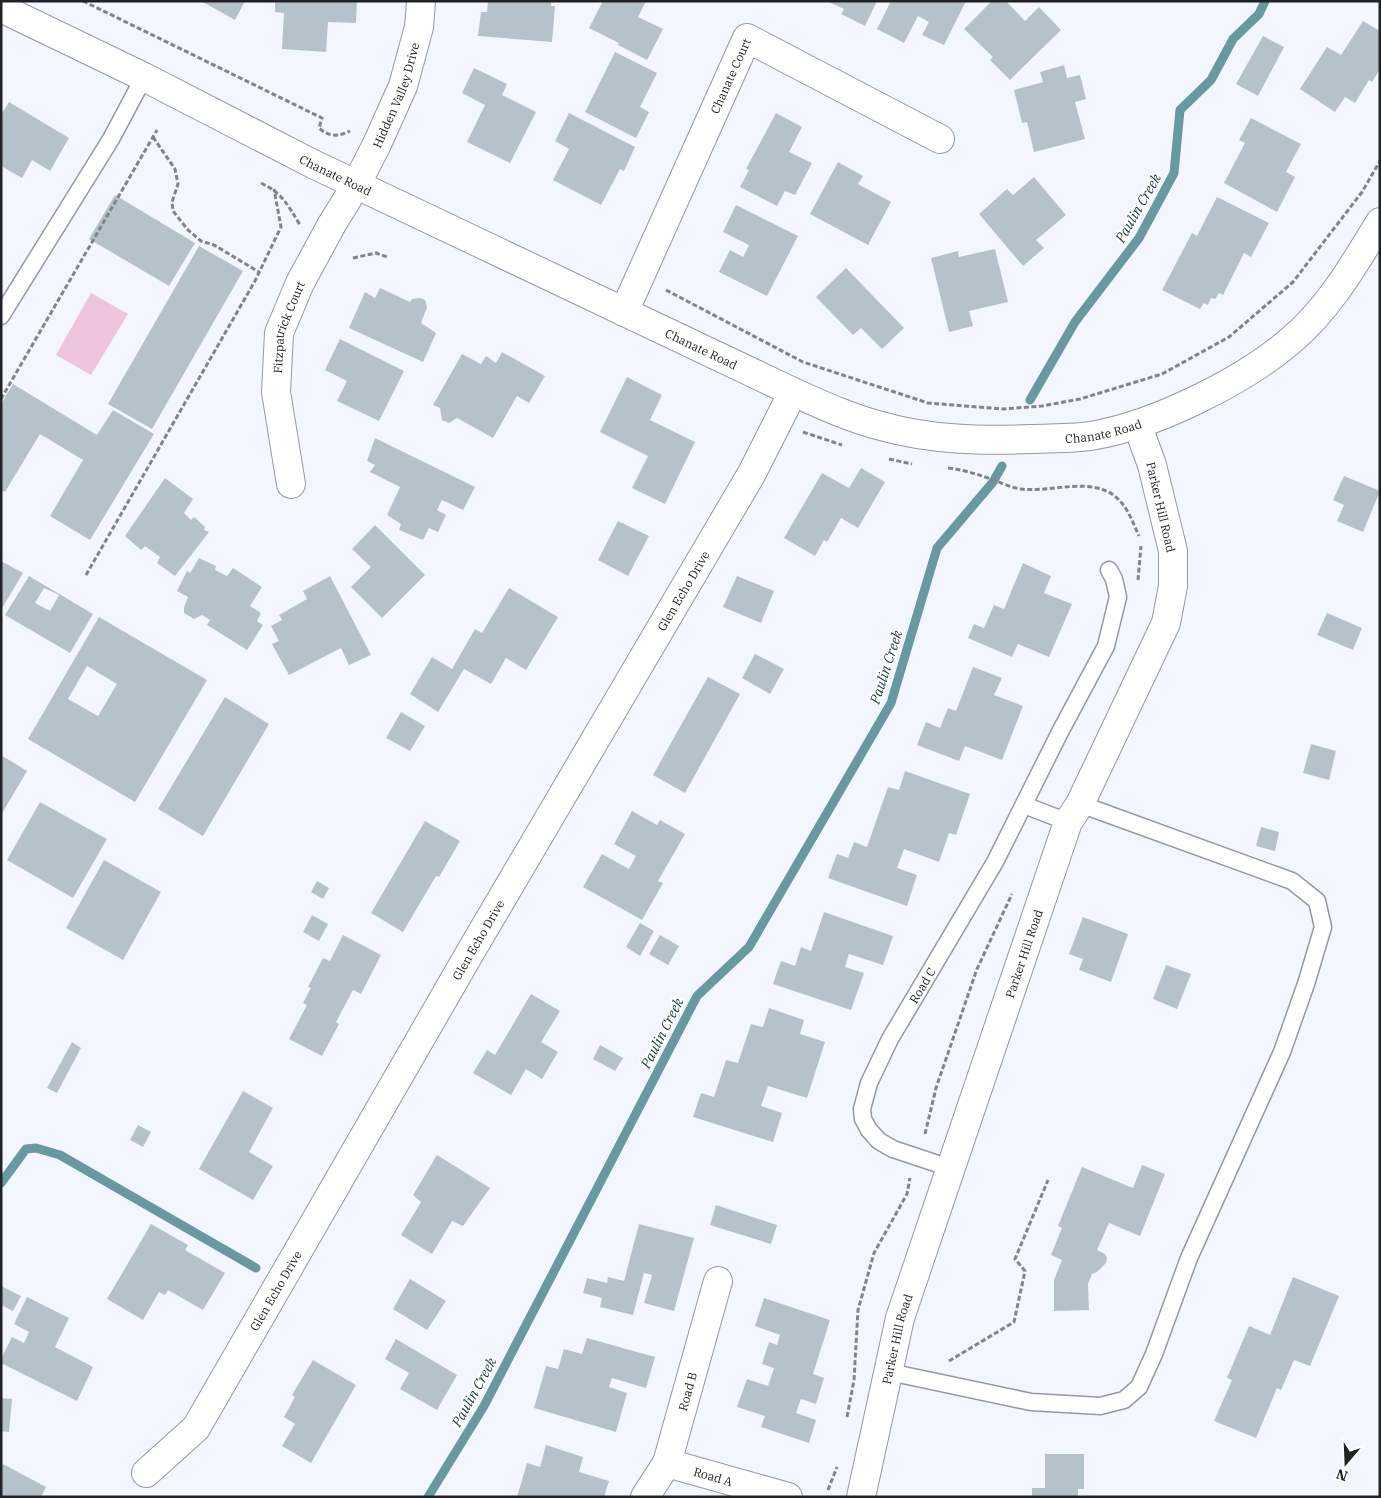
<svg xmlns="http://www.w3.org/2000/svg" width="1381" height="1498" viewBox="0 0 1381 1498" font-family="'IBM Plex Serif',serif">
<rect width="100%" height="100%" fill="#f3f6fe"/>
<polygon fill="#efc4df" points="91,293 128,314 91,375 56,355"/>
<g fill="none" stroke-linecap="round" stroke-linejoin="round">
<g stroke="#6699a0" stroke-width="9">
<polyline points="1030,400 1075,322 1139,238 1174,173 1180,110 1211,80 1233,39 1259,14 1265,1"/>
<polyline points="1,1183 26,1149 36,1148 60,1155 256,1268"/>
<polyline points="428,1497 484,1406 697,996 749,947 891,703 937,548 993,482 1002,466"/>
</g>
</g>
<g fill="#b6c2cb" fill-rule="evenodd">
<polygon points="201,1 245,1 235,20"/>
<polygon points="275,1 357,1 356,23 328,22 326,52 282,49 284,13 275,12"/>
<polygon points="488,1 551,1 551,6 555,6 552,42 478,36 481,12 487,12"/>
<polygon points="603,1 646,1 638,17 663,29 647,60 618,45 619,43 589,28"/>
<polygon points="827,1 877,1 865,26 841,14 844,9"/>
<polygon points="891,1 966,1 944,45 922,35 929,22 918,16 904,43 877,29"/>
<polygon points="992,1 1006,1 1025,21 1039,7 1061,30 1010,80 990,60 993,57 964,29"/>
<polygon points="1363,21 1380,31 1380,69 1372,82 1369,80 1355,103 1345,97 1335,112 1300,89 1327,47 1341,55"/>
<polygon points="1263,36 1284,47 1258,96 1236,84"/>
<polygon points="615,52 657,73 640,107 649,112 636,138 585,112"/>
<polygon points="1064,65 1067,78 1080,75 1086,99 1075,102 1085,139 1034,152 1027,122 1022,123 1014,90 1043,82 1040,72"/>
<polygon points="474,68 507,84 502,95 536,112 510,163 467,142 485,105 462,93"/>
<polygon points="9,102 69,138 50,171 32,160 22,178 1,166 1,115"/>
<polygon points="569,113 635,147 624,171 620,169 601,205 553,180 569,149 555,141"/>
<polygon points="776,113 802,127 789,152 812,163 795,195 785,191 777,206 740,187 749,170 746,169"/>
<polygon points="1251,118 1301,144 1286,172 1295,177 1277,212 1224,183 1245,143 1239,140"/>
<polygon points="838,162 863,176 858,184 891,202 868,245 810,214"/>
<polygon points="1034,177 1066,215 1036,240 1044,248 1023,266 979,214 1007,189 1013,195"/>
<polygon points="115,195 195,243 169,286 89,239"/>
<polygon points="1217,197 1269,223 1251,257 1244,253 1223,295 1219,293 1215,299 1211,298 1208,305 1204,303 1200,309 1162,290 1192,233 1197,236"/>
<polygon points="736,205 798,236 767,296 719,272 730,250 743,257 749,245 723,232"/>
<polygon points="199,246 243,271 152,429 108,404"/>
<polygon points="995,249 1008,302 969,311 973,326 949,332 931,258 958,251 959,257"/>
<polygon points="846,268 904,328 882,349 861,328 853,335 816,297"/>
<polygon points="380,288 410,302 412,299 420,298 425,300 427,307 421,323 436,333 423,362 349,328 365,292 375,298"/>
<polygon points="340,339 404,371 379,421 337,401 347,381 325,370"/>
<polygon points="502,352 545,376 529,403 517,396 493,438 457,418 449,423 442,420 440,408 433,405 462,354 481,364 486,356 496,363"/>
<polygon points="627,377 662,395 650,420 695,442 665,504 632,488 648,456 600,432"/>
<polygon points="13,384 97,435 113,410 154,434 90,540 50,516 83,460 40,434 5,492 1,490 1,404"/>
<polygon points="375,438 475,487 463,510 442,500 437,510 446,515 438,532 429,528 423,540 399,530 401,524 387,515 400,487 370,472 375,465 367,461"/>
<polygon points="861,468 885,482 858,528 841,518 827,542 824,540 815,556 784,538 822,473 849,488"/>
<polygon points="1344,476 1380,491 1363,532 1337,521 1344,505 1333,500"/>
<polygon points="165,478 193,499 184,513 191,520 194,517 205,527 204,530 209,532 175,576 157,563 160,557 145,546 141,550 125,536"/>
<polygon points="618,521 649,536 628,576 598,560"/>
<polygon points="375,525 425,575 382,618 351,587 371,567 352,549"/>
<polygon points="199,558 216,566 215,570 227,576 233,568 262,587 250,606 261,613 257,621 263,625 247,650 207,625 210,620 202,615 194,619 184,613 184,607 188,597 177,591 187,571 190,573"/>
<polygon points="1,561 23,573 1,610"/>
<polygon points="1023,563 1051,576 1044,593 1072,604 1049,657 1018,644 1012,657 968,638 974,624 984,628 994,605 1004,609"/>
<path d="M 29,576 L 93,614 L 70,653 L 5,615 ZM 44,588 L 59,595 L 50,611 L 35,603 Z"/>
<polygon points="330,576 371,655 349,665 341,648 289,675 272,644 279,641 271,626 282,620 279,615 307,599 303,591"/>
<polygon points="737,576 774,591 761,623 723,607"/>
<polygon points="509,588 558,617 526,670 506,658 491,684 464,669 438,712 410,694 432,657 452,669 475,629 482,633"/>
<polygon points="1327,613 1362,628 1353,650 1317,635"/>
<path d="M 99,617 L 207,680 L 135,802 L 28,739 ZM 87,666 L 117,684 L 98,716 L 68,699 Z"/>
<polygon points="755,654 784,669 770,694 742,678"/>
<polygon points="973,667 1002,678 994,695 1023,706 1002,760 965,746 959,761 917,745 926,722 940,728 948,708 956,711"/>
<polygon points="708,677 740,694 685,793 653,775"/>
<polygon points="225,697 269,724 203,836 158,809"/>
<polygon points="401,712 425,726 410,751 386,738"/>
<polygon points="1311,744 1336,751 1329,780 1303,773"/>
<polygon points="1,755 27,771 1,815"/>
<polygon points="905,771 970,794 956,835 949,833 939,862 904,849 897,868 917,875 907,906 828,878 837,854 848,858 854,842 867,847 888,787 899,790"/>
<polygon points="40,802 107,839 73,898 7,860"/>
<polygon points="632,811 657,825 660,820 685,834 658,881 663,883 642,920 583,887 602,854 629,869 636,856 614,844"/>
<polygon points="425,821 460,841 439,877 436,876 403,932 371,913"/>
<polygon points="1261,827 1279,832 1275,851 1256,846"/>
<polygon points="104,860 161,892 123,960 66,928"/>
<polygon points="317,881 329,888 323,899 311,892"/>
<polygon points="824,912 893,936 883,965 849,954 845,967 864,973 851,1010 773,984 781,961 795,966 801,947 811,951"/>
<polygon points="312,915 328,924 319,941 303,932"/>
<polygon points="1083,917 1128,934 1111,982 1079,970 1083,959 1069,954"/>
<polygon points="640,923 654,931 640,956 626,947"/>
<polygon points="343,935 381,955 361,994 353,990 336,1022 339,1024 322,1056 289,1039 307,1005 303,1003 311,988 308,987 323,958 330,961"/>
<polygon points="660,935 679,946 668,965 649,954"/>
<polygon points="1166,965 1191,974 1177,1009 1153,999"/>
<polygon points="531,994 560,1011 541,1042 558,1052 542,1079 526,1069 511,1095 473,1073 487,1050 495,1055"/>
<polygon points="769,1008 804,1020 800,1034 825,1042 807,1098 768,1086 761,1106 782,1113 773,1142 693,1117 701,1093 714,1097 726,1060 738,1063 751,1024 763,1027"/>
<polygon points="72,1042 81,1048 57,1093 47,1088"/>
<polygon points="600,1045 623,1058 615,1071 593,1059"/>
<polygon points="243,1091 273,1108 249,1152 273,1166 253,1200 199,1169"/>
<polygon points="138,1125 151,1132 143,1147 130,1140"/>
<polygon points="437,1155 490,1188 463,1226 452,1221 432,1254 401,1235 421,1202 413,1195"/>
<polygon points="1142,1165 1165,1174 1140,1236 1109,1223 1097,1250 1105,1254 1107,1258 1106,1263 1097,1272 1092,1274 1088,1284 1089,1310 1054,1311 1054,1280 1062,1260 1051,1255 1062,1228 1058,1226 1082,1167 1133,1188"/>
<polygon points="716,1205 777,1225 771,1244 710,1225"/>
<polygon points="151,1224 188,1245 185,1250 225,1273 203,1310 168,1290 165,1295 159,1292 143,1320 107,1299"/>
<polygon points="639,1224 694,1238 674,1311 644,1303 652,1275 644,1273 633,1315 600,1307 602,1298 583,1293 587,1278 607,1283 608,1277 624,1281"/>
<polygon points="1293,1277 1339,1296 1310,1366 1294,1360 1281,1390 1277,1388 1256,1438 1214,1421 1232,1380 1227,1378 1249,1326 1270,1335"/>
<polygon points="410,1279 446,1301 427,1330 393,1309"/>
<polygon points="1,1286 21,1296 13,1311 1,1305"/>
<polygon points="27,1297 69,1318 55,1347 93,1367 77,1401 1,1363 1,1359 12,1337 24,1343 29,1332 14,1324"/>
<polygon points="764,1298 830,1320 813,1374 824,1378 816,1404 801,1399 796,1413 816,1420 809,1443 761,1427 765,1416 737,1407 747,1379 768,1386 774,1368 762,1364 769,1342 777,1345 780,1335 755,1326"/>
<polygon points="587,1338 655,1357 646,1388 612,1378 609,1387 627,1393 616,1432 534,1408 546,1366 558,1369 564,1349 582,1354"/>
<polygon points="396,1339 457,1375 437,1410 400,1389 409,1373 385,1359"/>
<polygon points="313,1360 356,1385 311,1463 282,1446 295,1424 284,1417 295,1397 292,1395"/>
<polygon points="1,1398 12,1399 9,1432 1,1431"/>
<polygon points="546,1445 583,1457 579,1472 609,1481 604,1497 517,1497 527,1463 540,1467"/>
<polygon points="1045,1454 1084,1454 1084,1489 1078,1489 1078,1497 1032,1497 1032,1488 1045,1488"/>
<polygon points="3,1464 46,1487 41,1497 1,1497 1,1468"/>
</g>
<g fill="none" stroke-linecap="round" stroke-linejoin="round">
<defs>
<g id="service">
<polyline points="1,316 111,139 144,77"/>
<polyline points="1024,805 1068,822"/>
<path id="s1" d="M 950,1168 L 893,1149 L 879,1141 L 869,1130 L 863,1119 L 862,1109 L 869,1083 L 890,1039 L 995,862 L 1060,732 L 1106,646 L 1118,597 L 1114,579 L 1109,570"/>
<polyline points="889,1372 1031,1402 1100,1406 1124,1400 1139,1387 1154,1354 1189,1258 1282,1052 1306,984 1323,927 1317,901 1292,881 1080,804"/>
</g>
<g id="minor">
<path id="s2" d="M 624,312 L 747,38 L 940,139"/>
<path id="s3" d="M 291,484 L 276,392 L 279,333 L 300,283 L 332,224 L 356,185 L 377,144 L 403,86 L 419,27 L 421,1"/>
<path id="s4" d="M 667,1463 L 788,1497"/>
<path id="s5" d="M 146,1473 L 196,1428 L 471,951 L 752,473 L 793,392"/>
<path id="s6" d="M 645,1497 L 667,1463 L 718,1281"/>
</g>
<g id="tertiary">
<path id="s7" d="M 1,8 L 144,77 L 313,164 L 793,392 C 822,405 850,418 881,426 C 931,440 981,441 1031,439 C 1053,438 1074,439 1096,435 C 1156,424 1242,382 1289,342 C 1328,310 1354,265 1380,222"/>
<path id="s8" d="M 861,1497 L 900,1318 L 1068,822 L 1080,804 L 1166,623 L 1173,586 L 1173,551 L 1152,465 L 1137,424"/>
</g>
</defs>
<use href="#service" stroke="#9598a5" stroke-width="19"/>
<use href="#minor" stroke="#9598a5" stroke-width="30"/>
<use href="#tertiary" stroke="#9598a5" stroke-width="30"/>
<g stroke="#82848a" stroke-width="3" stroke-dasharray="5 2.5" stroke-linecap="butt">
<path d="M 83,1 L 322,118 L 319,128 C 329,137 338,137 350,131"/>
<polyline points="153,137 175,169 178,184 172,202 173,211 188,230 201,241 214,245 259,272"/>
<path d="M 261,183 C 282,193 288,205 300,225"/>
<polyline points="353,258 376,253 387,257"/>
<polyline points="666,290 803,362 928,403 1003,409 1042,406 1080,399 1162,374 1229,337 1293,282 1362,192 1380,161"/>
<polyline points="1,399 157,130"/>
<polyline points="803,432 842,445"/>
<polyline points="889,459 912,464"/>
<path d="M 948,468 C 965,470 980,475 996,481 C 1004,484 1013,488 1021,489 C 1051,493 1094,475 1118,499 C 1128,508 1133,523 1139,536"/>
<polyline points="86,575 255,281 281,227 274,189"/>
<polyline points="1138,580 1141,546"/>
<polyline points="925,1134 936,1088 977,969 1012,894"/>
<polyline points="949,1361 1014,1322 1025,1271 1015,1259 1048,1180"/>
<polyline points="847,1417 854,1380 858,1310 874,1253 907,1194 910,1178"/>
<polyline points="828,1490 837,1467"/>
</g>
<use href="#service" stroke="#fff" stroke-width="16"/>
<use href="#minor" stroke="#fff" stroke-width="28"/>
<use href="#tertiary" stroke="#fff" stroke-width="28"/>
</g>
<g text-anchor="middle" dominant-baseline="central" stroke-width="4.5" stroke-linejoin="round" paint-order="stroke">
<g font-size="12" fill="#212227" stroke="#fff">
<text stroke="none"><textPath href="#s2" startOffset="259">Chanate Court</textPath></text>
<text stroke="none"><textPath href="#s3" startOffset="418">Hidden Valley Drive</textPath></text>
<text stroke="none"><textPath href="#s7" startOffset="374">Chanate Road</textPath></text>
<text stroke="none"><textPath href="#s3" startOffset="160">Fitzpatrick Court</textPath></text>
<text stroke="none"><textPath href="#s7" startOffset="779">Chanate Road</textPath></text>
<text stroke="none"><textPath href="#s7" startOffset="1199">Chanate Road</textPath></text>
<text transform="translate(1161 507) rotate(77)">Parker Hill Road</text>
<text stroke="none"><textPath href="#s5" startOffset="1036">Glen Echo Drive</textPath></text>
<text stroke="none"><textPath href="#s5" startOffset="631">Glen Echo Drive</textPath></text>
<text stroke="none"><textPath href="#s8" startOffset="568">Parker Hill Road</textPath></text>
<text stroke="none"><textPath href="#s1" startOffset="252">Road C</textPath></text>
<text stroke="none"><textPath href="#s5" startOffset="226">Glen Echo Drive</textPath></text>
<text stroke="none"><textPath href="#s8" startOffset="162">Parker Hill Road</textPath></text>
<text stroke="none"><textPath href="#s6" startOffset="115">Road B</textPath></text>
<text stroke="none"><textPath href="#s4" startOffset="48">Road A</textPath></text>
</g>
<g font-size="14" font-style="italic" fill="#173a3e" stroke="#fff">
<text transform="translate(1138 208) rotate(-60)">Paulin Creek</text>
<text transform="translate(886 667) rotate(-72)">Paulin Creek</text>
<text transform="translate(662 1033) rotate(-63)">Paulin Creek</text>
<text transform="translate(474 1392) rotate(-61)">Paulin Creek</text>
</g>
</g>
<rect width="1381" height="1498" fill="none" stroke="#212227" stroke-width="5"/>
<g transform="translate(1346 1463) rotate(199)" stroke="#ffffff" stroke-width="4" paint-order="stroke">
<path d="M0-4L9 19L0 12L-9 19Z" fill="#212227"/>
<text y="-8" font-size="14" font-weight="bold" text-anchor="middle" fill="#212227">N</text>
</g>
</svg>
